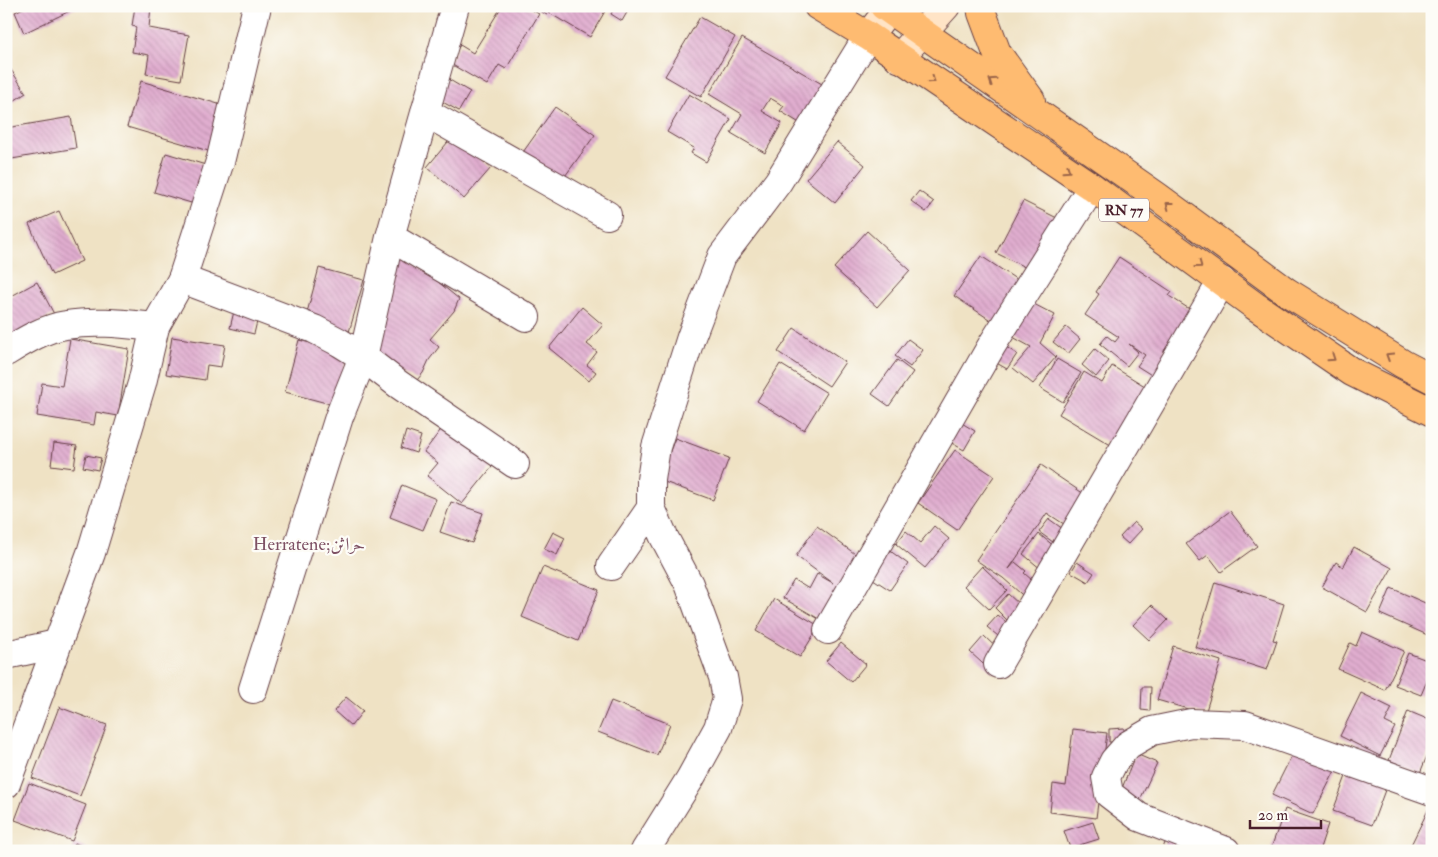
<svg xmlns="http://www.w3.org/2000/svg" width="1438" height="857" viewBox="0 0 1438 857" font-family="'IM FELL Double Pica',Amiri,serif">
<defs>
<pattern id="building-back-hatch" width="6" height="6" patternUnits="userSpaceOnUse" patternTransform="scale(1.25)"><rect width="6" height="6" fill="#e0adcf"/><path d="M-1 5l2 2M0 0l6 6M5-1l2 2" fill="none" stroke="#c294b2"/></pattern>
</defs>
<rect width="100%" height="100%" fill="#fdfcf7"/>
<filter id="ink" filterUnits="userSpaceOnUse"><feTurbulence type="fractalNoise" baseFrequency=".02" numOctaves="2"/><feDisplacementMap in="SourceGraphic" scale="10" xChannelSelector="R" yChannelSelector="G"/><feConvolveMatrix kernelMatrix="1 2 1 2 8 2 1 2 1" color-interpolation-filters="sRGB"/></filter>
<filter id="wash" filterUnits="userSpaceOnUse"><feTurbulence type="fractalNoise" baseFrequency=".0096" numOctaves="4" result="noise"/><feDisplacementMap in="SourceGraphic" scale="20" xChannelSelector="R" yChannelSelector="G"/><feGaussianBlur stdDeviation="1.12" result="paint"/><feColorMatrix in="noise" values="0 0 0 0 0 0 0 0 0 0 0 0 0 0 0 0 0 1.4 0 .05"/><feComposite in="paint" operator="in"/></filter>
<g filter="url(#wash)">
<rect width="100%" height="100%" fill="#efe2c4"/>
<g id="blocks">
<g fill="url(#building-back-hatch)">
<polygon points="27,6 80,6 24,33 15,12"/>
<polygon points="135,6 151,6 149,28 189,35 181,80 146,74 149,55 132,52 136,27 132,26"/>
<polygon points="502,6 525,6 539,14 506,69 499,65 487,85 449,63 460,45 473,53"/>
<polygon points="532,6 608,6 590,37 549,13 547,15"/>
<polygon points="615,6 624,6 629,9 622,21 611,14"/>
<polygon points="700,17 735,37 701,97 665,76"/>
<polygon points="742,38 829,88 806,127 780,111 784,106 770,98 762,111 782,123 765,153 731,133 742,114 709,94"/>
<polygon points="6,62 26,93 6,106"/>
<polygon points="448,79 470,92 459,111 437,99"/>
<polygon points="141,81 225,106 212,152 127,127"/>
<polygon points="689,94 731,119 706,162 691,153 694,148 667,132"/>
<polygon points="555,107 595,135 560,183 521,155"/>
<polygon points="71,117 76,148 6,160 6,128"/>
<polygon points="453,136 491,168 464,199 427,167"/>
<polygon points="837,142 865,165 835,203 806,179"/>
<polygon points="166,153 209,166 198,205 154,192"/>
<polygon points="919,191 934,202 926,212 911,201"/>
<polygon points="1023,201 1061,220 1035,272 996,253"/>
<polygon points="59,211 82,261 52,275 29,224"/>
<polygon points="867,231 910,270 877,307 834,268"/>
<polygon points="397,256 411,260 459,299 454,311 430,339 439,347 429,360 423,373 417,380 397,371 372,350 387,312 377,303"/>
<polygon points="981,256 1025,285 998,325 954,296"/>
<polygon points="1119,257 1172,292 1169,296 1191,310 1164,351 1179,361 1164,383 1137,366 1145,355 1129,344 1138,352 1127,366 1100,344 1107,336 1115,342 1119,337 1085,315 1099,294 1096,292"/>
<polygon points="319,268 364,280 349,332 305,320"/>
<polygon points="37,282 54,314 12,337 6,326 6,299"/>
<polygon points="1030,302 1055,315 1040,343 1056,357 1033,384 1013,368 1031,347 1011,336"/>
<polygon points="235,307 259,313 254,334 230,328"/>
<polygon points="582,307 603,325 587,344 597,352 587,365 596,372 589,381 549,348"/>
<polygon points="1066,327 1080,339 1068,354 1053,342"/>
<polygon points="794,328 845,362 829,386 778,352"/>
<polygon points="172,337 225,345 221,367 207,365 205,380 166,374"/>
<polygon points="70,339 129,349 118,416 96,412 94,425 37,416 42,383 62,386"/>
<polygon points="908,339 923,350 910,367 895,356"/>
<polygon points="299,340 348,353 334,405 285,392"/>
<polygon points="1003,345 1017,354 1007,369 993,361"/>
<polygon points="1095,349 1109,361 1096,377 1082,365"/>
<polygon points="1057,359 1081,373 1063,402 1040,388"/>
<polygon points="897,360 913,372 889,406 872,394"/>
<polygon points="780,364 827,393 804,430 757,401"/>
<polygon points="1112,366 1158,394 1124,453 1059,414 1084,372 1102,383"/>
<polygon points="960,422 975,431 964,450 948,441"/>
<polygon points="446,423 496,462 462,504 427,476 438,463 424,452"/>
<polygon points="406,431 421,436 416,453 401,448"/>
<polygon points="675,438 729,458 713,500 659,480"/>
<polygon points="54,443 77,446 74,468 51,465"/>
<polygon points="955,450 994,476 957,530 918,503"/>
<polygon points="86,455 101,458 98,470 83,467"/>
<polygon points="1041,465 1090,498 1070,528 1047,513 1009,569 1015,562 1026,571 1024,573 1041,588 1029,601 1003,578 976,560"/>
<polygon points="402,485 436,499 423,530 390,517"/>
<polygon points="451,502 483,513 472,543 440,532"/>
<polygon points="1230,511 1257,546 1221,572 1208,555 1200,561 1186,544"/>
<polygon points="1049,519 1074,537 1064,550 1039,532"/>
<polygon points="1134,522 1142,529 1128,544 1120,537"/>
<polygon points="817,526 862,559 819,619 783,598 794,580 809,589 817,574 833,583 796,556"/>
<polygon points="934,526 949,539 925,568 896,544 906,531 920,543"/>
<polygon points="553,532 565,538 557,555 544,549"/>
<polygon points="1039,534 1065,555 1048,575 1023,554"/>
<polygon points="1354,547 1392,568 1367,612 1322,587 1336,562 1343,567"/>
<polygon points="889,550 908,564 890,590 870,577"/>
<polygon points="1077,562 1094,573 1088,582 1071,572"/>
<polygon points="982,566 1007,590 989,609 964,586"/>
<polygon points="543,567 599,590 578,641 522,617"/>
<polygon points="1215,582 1284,604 1273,640 1277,641 1267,670 1195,647"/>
<polygon points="1391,588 1432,606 1432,637 1380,614"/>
<polygon points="1008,594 1031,615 1017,630 995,608"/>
<polygon points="774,599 819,626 800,657 756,631"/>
<polygon points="1152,605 1168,620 1149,640 1133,625"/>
<polygon points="998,615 1013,628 1003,640 987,627"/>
<polygon points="1362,632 1404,651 1385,690 1338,669 1350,643 1356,646"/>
<polygon points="984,636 1007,658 993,673 970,652"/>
<polygon points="841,643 866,664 851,682 826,661"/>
<polygon points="1173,646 1221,661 1205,714 1157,700"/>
<polygon points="1408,653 1432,662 1432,669 1421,695 1395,685"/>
<polygon points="1142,687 1151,687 1150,711 1141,710"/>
<polygon points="1361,693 1392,708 1385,722 1395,727 1380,756 1340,736"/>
<polygon points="346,697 363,711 351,726 334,711"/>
<polygon points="611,701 670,724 657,755 598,732"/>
<polygon points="59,707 107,725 80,796 32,778"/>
<polygon points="1408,711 1432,721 1432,744 1420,773 1389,760"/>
<polygon points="1124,728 1124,742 1109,742 1109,729"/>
<polygon points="1073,729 1107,733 1096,818 1050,812 1053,784 1066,786"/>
<polygon points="1296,747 1337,767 1313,814 1272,795"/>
<polygon points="1136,754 1157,763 1139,802 1120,793"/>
<polygon points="1349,768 1388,782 1372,825 1333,811"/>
<polygon points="29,783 86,805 72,841 15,820"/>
<polygon points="1432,802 1432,851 1408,851"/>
<polygon points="1285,809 1328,824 1319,851 1270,851"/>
<polygon points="1093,822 1099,839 1070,848 1064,831"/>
<polygon points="1166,840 1194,851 1162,851"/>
<polygon points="75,843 93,851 72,851"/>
</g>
</g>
</g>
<g filter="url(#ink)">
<use href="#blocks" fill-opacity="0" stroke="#633c42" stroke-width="1"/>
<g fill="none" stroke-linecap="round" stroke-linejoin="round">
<defs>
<g id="minor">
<polyline points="425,112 607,215"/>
<polyline points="390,237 526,317"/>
<polyline points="182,279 314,329 339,342 363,357 398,384 515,464"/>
<path d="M 6,352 C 24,341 45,328 66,325 C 96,320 125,324 155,327"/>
<polyline points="611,566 651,508"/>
<polyline points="828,630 992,345 1092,187"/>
<polyline points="6,655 57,644"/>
<polyline points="998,664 1222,281"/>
<polyline points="253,689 339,417 363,357 390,237 455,6"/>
<polyline points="6,784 91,553 142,383 155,327 182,279 221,158 257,6"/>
<polyline points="645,851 690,779 718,728 727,699 723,677 689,584 664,537 651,508 651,480 656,447 691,337 722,256 778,182 868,36"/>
<polyline points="1226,851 1139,817 1109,794 1106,777 1114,761 1128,745 1152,731 1191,723 1245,725 1432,791"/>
</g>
<g id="secondary">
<polyline points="868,36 891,6"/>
<polyline points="899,58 946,6"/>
</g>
<g id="primary">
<polyline points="818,6 868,36 1092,187 1255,306 1352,372 1432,412"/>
<polyline points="884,6 1158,197 1287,292 1403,364 1432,379"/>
<polyline points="981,6 982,13 997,53 1031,100"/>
</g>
</defs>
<use href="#minor" stroke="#633c42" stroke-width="30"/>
<use href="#secondary" stroke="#633c42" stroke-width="30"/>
<use href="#primary" stroke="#633c42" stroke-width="30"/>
<use href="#minor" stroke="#fff" stroke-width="28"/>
<use href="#secondary" stroke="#ffe4c6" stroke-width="28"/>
<use href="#primary" stroke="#febb71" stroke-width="28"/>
</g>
<defs><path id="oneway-chevron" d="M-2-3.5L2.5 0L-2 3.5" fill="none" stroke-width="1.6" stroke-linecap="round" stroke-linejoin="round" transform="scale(1.25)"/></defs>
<g stroke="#9b654a">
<use href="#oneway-chevron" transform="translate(932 80) rotate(34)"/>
<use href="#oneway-chevron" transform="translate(992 81) rotate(-145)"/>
<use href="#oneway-chevron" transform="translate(1067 170) rotate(34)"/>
<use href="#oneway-chevron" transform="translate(1169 205) rotate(-143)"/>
<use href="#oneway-chevron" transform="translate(1199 265) rotate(36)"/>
<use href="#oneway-chevron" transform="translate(1389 356) rotate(-148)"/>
<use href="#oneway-chevron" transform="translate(1332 358) rotate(34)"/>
</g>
</g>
<g text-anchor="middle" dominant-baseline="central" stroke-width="4.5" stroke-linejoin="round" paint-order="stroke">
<rect fill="#fdfcf7" stroke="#806168" stroke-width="1" x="1099" y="198.5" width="50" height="23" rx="4"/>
<g font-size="14" font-weight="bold" fill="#4a1f2b">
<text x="1124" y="210">RN 77</text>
</g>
<g font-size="18" fill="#7e5164" stroke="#fdfcf7">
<text x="309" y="544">Herratene;حراثن</text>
</g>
</g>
<rect width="1438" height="857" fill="none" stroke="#fdfcf7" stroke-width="25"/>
<path d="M1250 820v8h71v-8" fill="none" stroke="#4a1f2b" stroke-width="2.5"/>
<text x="1258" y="820" font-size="15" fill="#4a1f2b" stroke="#fdfcf7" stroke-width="4" paint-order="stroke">20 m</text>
</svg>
